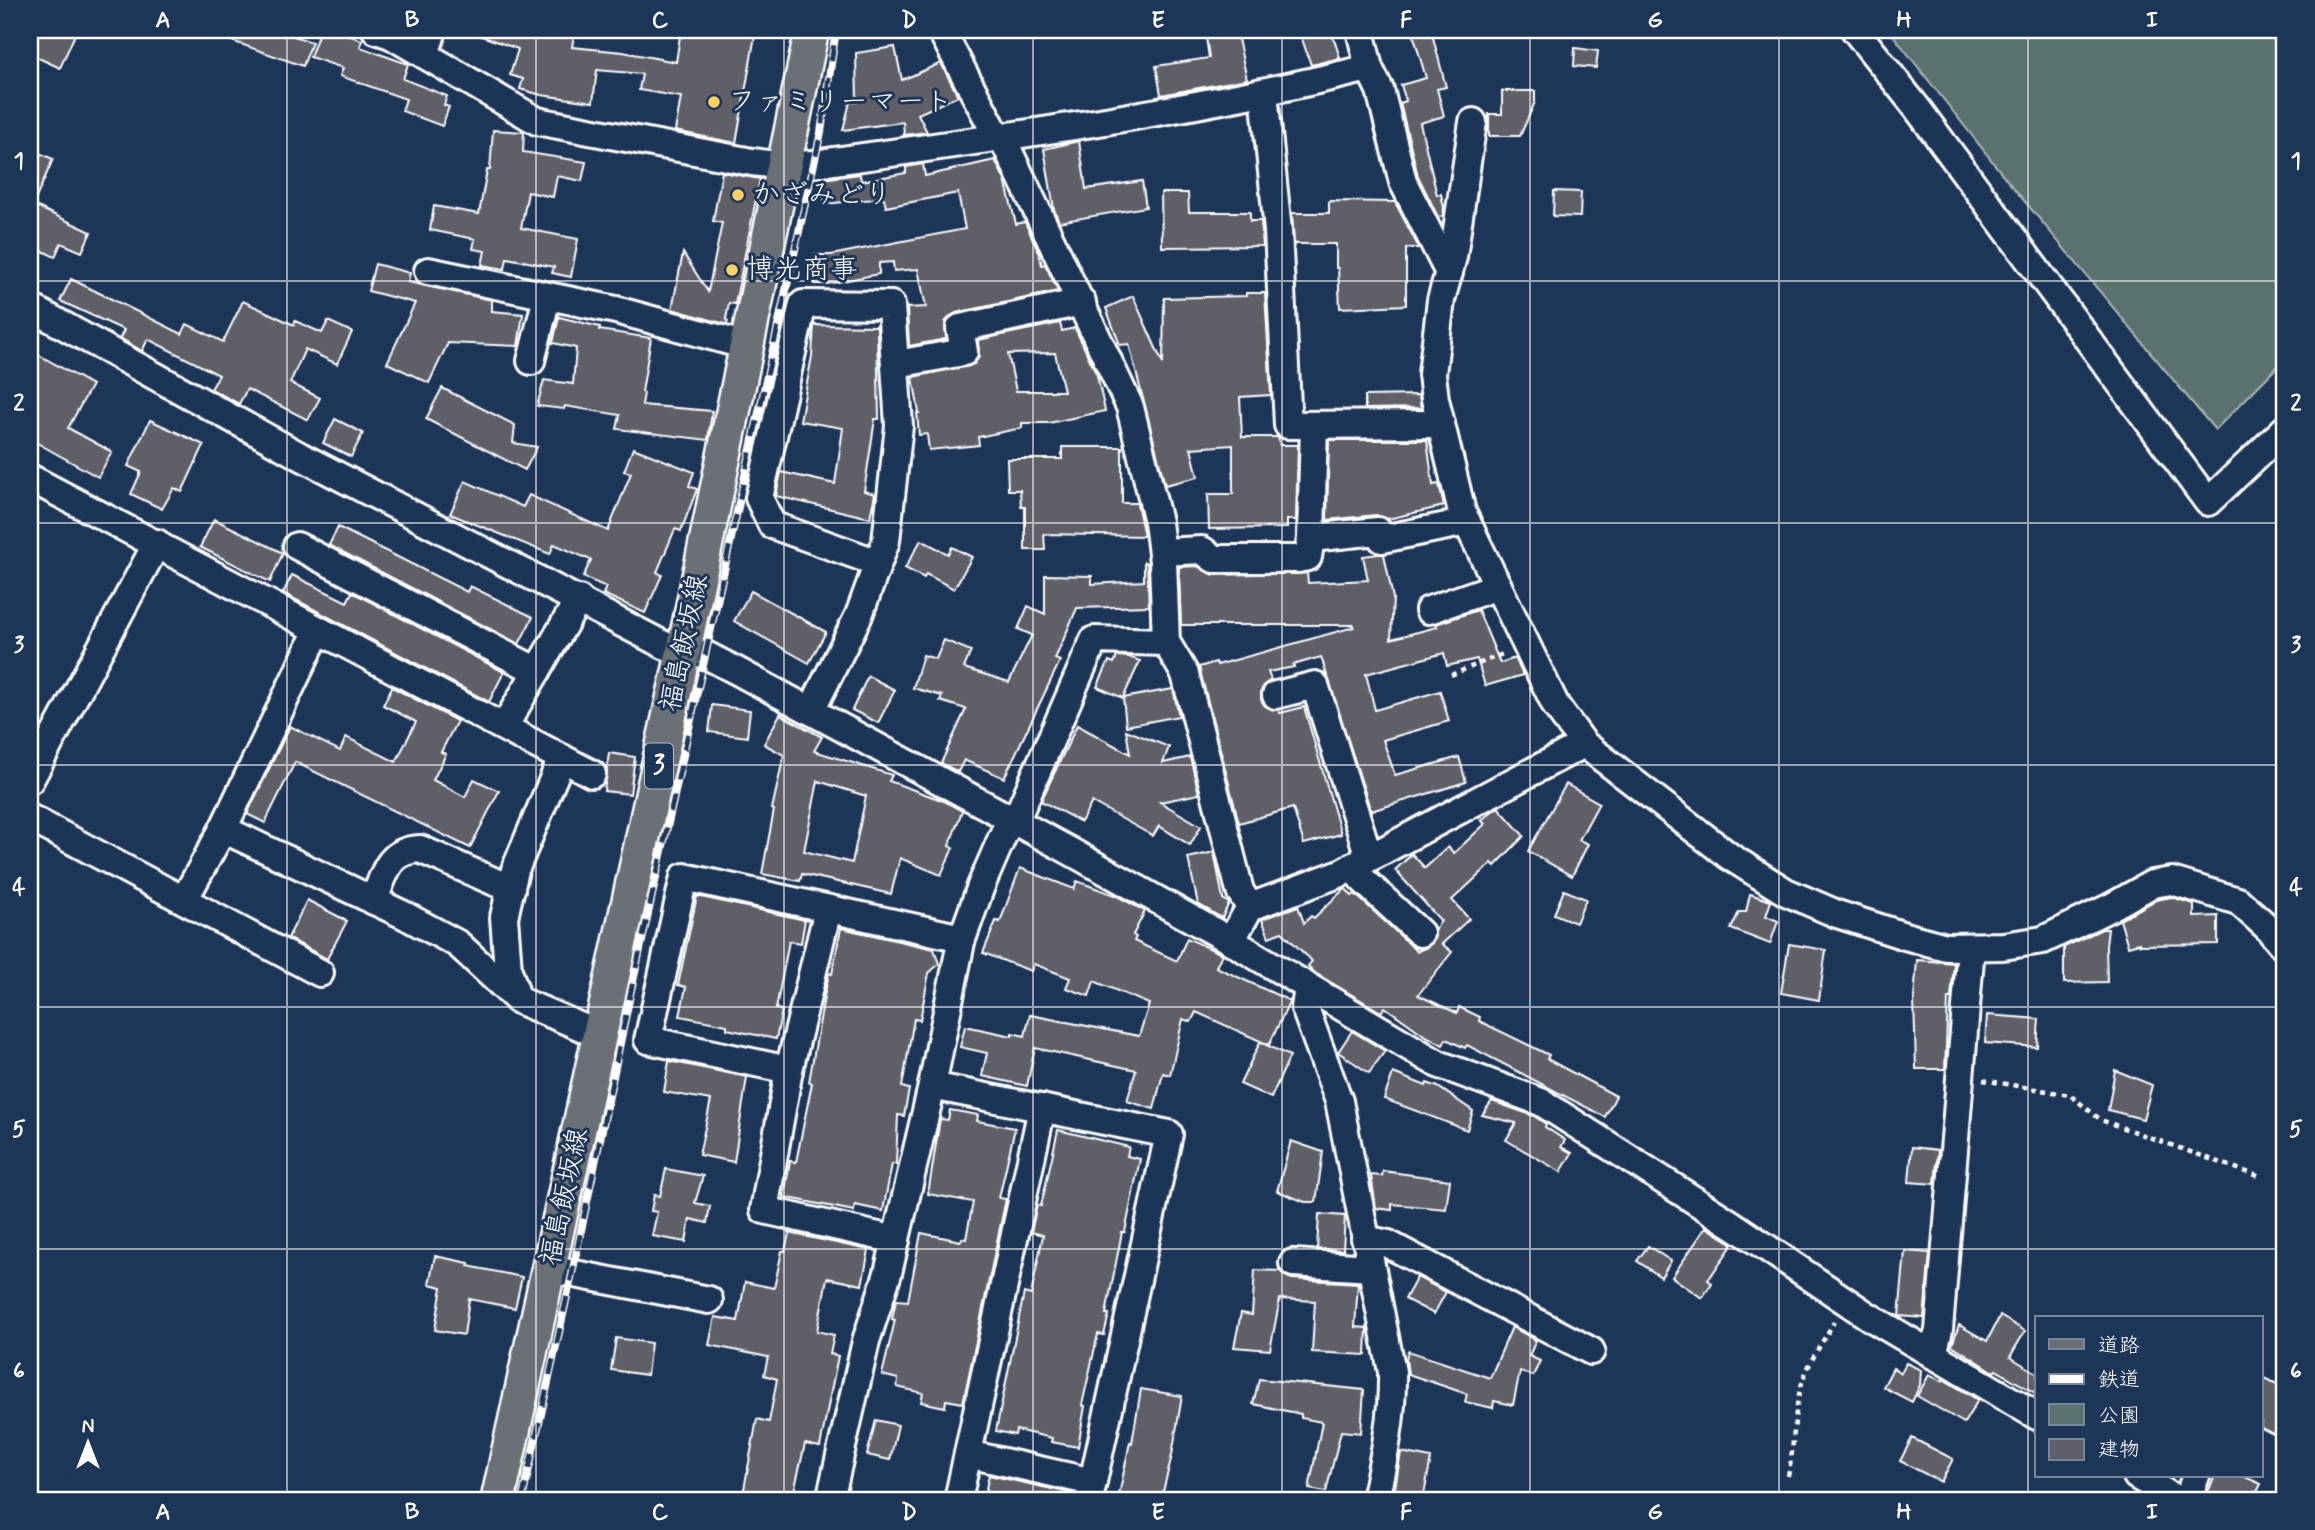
<svg xmlns="http://www.w3.org/2000/svg" width="2315" height="1530" viewBox="0 0 2315 1530" font-family="Mynerve,'Klee One',sans-serif">
<rect width="100%" height="100%" fill="#1d3557"/>
<filter id="ink" filterUnits="userSpaceOnUse"><feTurbulence type="fractalNoise" baseFrequency=".0143" numOctaves="2"/><feDisplacementMap in="SourceGraphic" scale="14" xChannelSelector="R" yChannelSelector="G"/><feConvolveMatrix kernelMatrix="1 2 1 2 8 2 1 2 1" color-interpolation-filters="sRGB"/></filter>
<g filter="url(#ink)">
<polygon fill="#5a726e" stroke="#acb8b6" stroke-width="2" points="1889,30 2285,30 2285,359 2215,430 2007,180"/>
<g fill="#5e5f68" stroke="#fff" stroke-width="2" fill-rule="evenodd">
<polygon points="30,30 77,30 60,68 30,54"/>
<polygon points="209,30 276,30 312,42 303,66 209,33"/>
<polygon points="320,30 334,30 362,40 360,47 408,64 403,79 447,96 444,105 449,107 442,126 402,111 406,99 340,76 343,68 310,57"/>
<polygon points="471,30 575,30 572,47 623,52 676,62 681,30 756,30 736,143 675,131 681,97 639,90 642,74 597,70 593,102 541,95 520,89 523,79 510,75 518,49 470,32"/>
<polygon points="1205,30 1236,30 1247,79 1161,95 1156,66 1209,58"/>
<polygon points="1321,30 1331,30 1340,58 1311,65 1301,36"/>
<polygon points="1412,30 1431,30 1446,87 1437,89 1444,116 1420,123 1437,195 1441,194 1444,208 1443,216 1438,217 1418,176 1400,103 1406,101 1401,85 1426,78"/>
<polygon points="895,47 902,80 941,63 958,96 918,114 927,132 904,135 903,122 843,130 850,102 857,102 856,53"/>
<polygon points="1575,48 1598,51 1596,68 1574,66"/>
<polygon points="1502,91 1535,91 1535,102 1520,136 1489,136 1489,114 1502,114"/>
<polygon points="493,130 524,132 523,152 586,162 582,181 557,176 553,197 528,192 521,228 578,239 571,277 552,273 554,267 507,258 505,269 482,265 485,251 473,249 475,239 430,230 434,206 479,214 487,170 490,170"/>
<polygon points="1079,141 1086,189 1142,181 1146,207 1059,222 1054,209 1044,149"/>
<polygon points="30,149 53,159 33,205 91,232 82,252 61,243 55,257 30,245"/>
<polygon points="995,160 1005,180 1016,224 1025,222 1039,253 1042,265 1045,264 1058,291 956,313 945,322 946,339 909,346 907,308 926,307 918,269 894,271 893,262 879,263 879,274 827,284 815,284 815,255 831,255 965,229 958,193 886,207 884,198 825,204 822,179 860,174 861,181 906,173 906,167 923,164 925,176"/>
<polygon points="722,172 760,179 735,304 729,303 726,319 728,322 725,324 672,309 683,253 708,292 722,223 713,221"/>
<polygon points="1554,191 1581,192 1580,217 1553,216"/>
<polygon points="1161,193 1188,193 1189,212 1250,212 1250,221 1261,221 1263,246 1162,247"/>
<polygon points="1329,201 1395,202 1418,246 1418,248 1406,248 1406,305 1340,308 1338,268 1336,268 1336,244 1294,244 1292,213 1329,213"/>
<polygon points="375,264 410,273 408,282 492,300 492,311 523,314 518,346 448,343 429,383 387,363 415,303 368,291"/>
<polygon points="71,279 182,334 187,324 223,342 243,301 294,325 295,321 322,333 328,321 352,332 337,364 305,349 290,383 320,398 308,420 247,389 239,404 211,389 219,375 148,339 142,351 120,338 124,330 60,301"/>
<polygon points="1246,293 1265,293 1271,395 1240,397 1242,437 1278,437 1280,445 1298,445 1296,520 1287,520 1287,528 1209,529 1208,494 1233,494 1233,445 1191,448 1198,477 1165,485 1129,344 1120,345 1106,308 1133,296 1163,364 1164,298 1246,296"/>
<polygon points="559,317 600,327 599,330 651,338 642,392 644,393 642,405 712,411 708,440 617,429 620,415 565,406 564,409 537,406 544,380 573,384 576,348 553,343"/>
<path d="M 1060,323 L 1062,331 L 1075,328 L 1097,375 L 1105,411 L 1049,423 L 1022,423 L 1022,428 L 978,437 L 979,445 L 929,450 L 927,434 L 919,435 L 917,413 L 919,413 L 913,377 L 974,364 L 979,357 L 978,340 ZM 1055,353 L 1064,391 L 1016,391 L 1008,354 Z"/>
<polygon points="814,325 877,326 879,419 875,419 864,491 875,494 870,518 776,496 781,472 835,484 843,428 800,421 812,356"/>
<polygon points="30,350 92,385 68,428 112,452 98,477 30,439"/>
<polygon points="442,388 515,425 513,443 537,447 525,470 426,419"/>
<polygon points="1419,395 1421,408 1365,409 1365,396"/>
<polygon points="335,419 363,433 351,457 323,443"/>
<polygon points="150,420 204,445 182,492 174,488 162,509 131,494 141,472 128,466"/>
<polygon points="1329,440 1427,440 1433,485 1439,484 1444,506 1388,519 1376,515 1327,520"/>
<polygon points="1062,447 1122,447 1122,503 1137,503 1144,536 1044,534 1045,550 1025,550 1025,507 1021,507 1020,490 1008,490 1007,459 1062,459"/>
<polygon points="633,448 694,472 689,486 697,489 681,531 675,529 657,572 662,575 645,613 603,594 606,587 583,577 591,560 554,544 550,554 450,514 465,481 523,507 529,495 608,531 631,473 624,471"/>
<polygon points="214,519 283,553 270,582 200,547"/>
<polygon points="338,527 467,592 470,586 533,617 519,644 329,545"/>
<polygon points="921,540 948,554 952,547 972,557 954,589 926,574 924,578 905,568"/>
<polygon points="1378,554 1384,554 1393,598 1391,639 1437,627 1436,624 1478,610 1500,663 1515,658 1523,675 1485,686 1477,659 1447,666 1444,653 1366,674 1375,710 1440,691 1449,721 1383,740 1395,775 1459,757 1466,782 1371,811 1321,657 1293,665 1294,667 1268,672 1271,680 1265,684 1261,691 1261,700 1265,706 1279,710 1280,713 1304,707 1341,834 1304,844 1293,808 1239,823 1199,667 1216,662 1217,665 1354,627 1354,625 1181,625 1179,567 1197,566 1214,575 1307,573 1308,583 1368,580 1363,556"/>
<polygon points="1144,562 1147,563 1149,606 1077,608 1055,659 1060,661 1004,778 964,760 958,772 941,763 966,709 940,701 942,696 913,688 923,655 936,659 944,640 971,651 964,668 1009,682 1032,635 1018,629 1028,606 1045,614 1045,575 1092,576 1092,584 1144,581"/>
<polygon points="292,575 347,602 352,592 504,672 489,702 283,593"/>
<polygon points="751,591 826,632 809,663 734,621"/>
<polygon points="1117,656 1129,657 1140,661 1123,698 1173,689 1179,716 1126,726 1123,698 1097,687 1109,661 1114,663"/>
<polygon points="868,676 895,690 878,723 852,710"/>
<polygon points="392,687 457,721 441,752 446,754 433,780 465,797 474,779 499,791 470,848 295,762 265,823 247,814 290,726 340,751 346,737 396,762 416,722 383,705"/>
<polygon points="712,705 750,710 747,737 709,732"/>
<path d="M 780,714 L 822,737 L 814,751 L 892,775 L 889,781 L 944,801 L 962,811 L 949,846 L 953,848 L 941,875 L 900,858 L 891,894 L 802,874 L 800,881 L 762,874 L 774,810 L 772,809 L 784,755 L 764,744 ZM 818,781 L 866,796 L 852,863 L 804,851 Z"/>
<polygon points="1077,725 1130,754 1126,730 1169,747 1163,763 1190,757 1199,794 1160,802 1201,826 1190,845 1159,826 1153,836 1092,802 1081,822 1041,801"/>
<polygon points="609,753 635,757 630,794 604,791"/>
<polygon points="1566,784 1599,803 1579,840 1588,844 1572,876 1528,851"/>
<polygon points="1498,807 1524,836 1495,866 1492,863 1452,900 1469,919 1442,944 1452,952 1418,995 1457,1013 1459,1007 1480,1017 1479,1021 1549,1055 1547,1059 1616,1096 1605,1117 1467,1045 1465,1048 1446,1039 1443,1045 1424,1035 1385,1007 1381,1012 1315,973 1308,966 1312,961 1282,932 1269,937 1262,919 1298,906 1304,923 1311,916 1314,918 1345,888 1352,896 1355,894 1417,951 1425,948 1432,943 1435,936 1435,929 1441,921 1395,870 1412,854 1425,868 1448,847 1454,853 1485,824 1481,820"/>
<polygon points="1214,852 1223,899 1229,903 1222,918 1198,904 1188,858"/>
<polygon points="1020,868 1074,889 1077,881 1117,896 1145,911 1133,935 1136,937 1134,941 1177,961 1187,938 1222,954 1216,967 1290,1001 1269,1045 1196,1012 1191,1022 1183,1019 1170,1075 1163,1073 1154,1109 1127,1101 1136,1070 1035,1048 1027,1086 982,1076 987,1053 960,1047 965,1026 1012,1036 1012,1033 1025,1036 1030,1015 1139,1036 1149,1004 1094,981 1089,996 1066,988 1070,978 1034,964 1031,971 983,953 996,921 1000,922"/>
<polygon points="1564,890 1586,899 1576,923 1554,914"/>
<polygon points="1750,894 1771,901 1766,916 1778,921 1770,944 1731,929 1739,912 1746,912"/>
<polygon points="697,896 805,920 801,943 789,941 776,1009 782,1010 776,1039 727,1029 727,1025 680,1016 686,987 678,985"/>
<polygon points="2171,897 2194,904 2194,917 2218,916 2218,944 2140,945 2139,943 2128,946 2120,920 2156,900"/>
<polygon points="307,900 347,921 327,959 288,938"/>
<polygon points="841,928 934,949 939,964 929,973 920,1020 914,1019 902,1087 909,1089 904,1116 898,1115 896,1164 892,1164 883,1211 855,1205 854,1211 784,1197 790,1161 796,1162 812,1083 809,1082 824,997 829,973 832,974"/>
<polygon points="2102,929 2108,929 2106,946 2107,982 2064,983 2064,947"/>
<polygon points="1789,944 1826,950 1819,1000 1781,993"/>
<polygon points="1917,960 1954,963 1951,998 1948,998 1945,1069 1916,1069 1914,998"/>
<polygon points="1987,1015 2039,1019 2037,1047 1985,1043"/>
<polygon points="1352,1031 1385,1051 1369,1073 1338,1052"/>
<polygon points="1260,1042 1290,1056 1271,1098 1240,1084"/>
<polygon points="669,1061 747,1077 734,1162 699,1155 711,1100 664,1092"/>
<polygon points="2115,1070 2152,1085 2143,1119 2108,1110"/>
<polygon points="1393,1073 1426,1086 1427,1083 1438,1087 1473,1111 1467,1130 1384,1099"/>
<polygon points="1492,1101 1534,1116 1546,1124 1545,1127 1565,1140 1561,1147 1572,1153 1561,1172 1506,1140 1516,1123 1482,1115"/>
<polygon points="950,1110 978,1115 977,1121 1015,1128 999,1198 1006,1199 963,1403 946,1400 945,1407 921,1402 923,1393 897,1387 898,1379 882,1375 895,1320 892,1319 896,1300 908,1301 921,1233 961,1241 962,1238 966,1239 973,1202 928,1194 940,1119 948,1120"/>
<polygon points="1058,1130 1129,1147 1127,1156 1140,1159 1125,1232 1122,1232 1106,1314 1109,1314 1104,1335 1098,1334 1082,1405 1085,1406 1078,1447 1051,1442 1052,1438 1016,1430 1015,1435 996,1431 1024,1293 1031,1295 1043,1235 1031,1232 1037,1205 1041,1206"/>
<polygon points="1291,1141 1323,1152 1316,1202 1305,1202 1277,1191"/>
<polygon points="1912,1147 1938,1150 1935,1184 1909,1182"/>
<polygon points="666,1169 703,1176 695,1203 710,1206 707,1223 690,1219 686,1242 652,1236 657,1212 651,1211 654,1195 660,1196"/>
<polygon points="1383,1171 1450,1180 1446,1209 1392,1204 1392,1210 1376,1208 1371,1175 1382,1176"/>
<polygon points="1319,1214 1345,1216 1343,1250 1317,1249"/>
<polygon points="1706,1227 1733,1244 1708,1280 1712,1283 1702,1298 1672,1277"/>
<polygon points="789,1233 869,1250 862,1285 827,1278 817,1331 834,1335 830,1354 838,1356 820,1447 805,1444 792,1500 742,1500 757,1419 769,1422 777,1379 764,1375 768,1357 709,1345 715,1317 738,1321 745,1282 774,1288 782,1251 785,1251"/>
<polygon points="1648,1246 1671,1261 1661,1277 1637,1261"/>
<polygon points="1905,1251 1930,1253 1924,1318 1899,1316"/>
<polygon points="435,1256 469,1263 468,1266 522,1277 515,1308 469,1299 464,1335 435,1330 442,1287 429,1284"/>
<polygon points="1255,1270 1280,1271 1285,1276 1292,1279 1358,1283 1355,1327 1367,1328 1366,1355 1312,1352 1315,1301 1280,1299 1270,1350 1234,1347 1241,1313 1252,1315"/>
<polygon points="1417,1277 1446,1292 1434,1314 1405,1299"/>
<polygon points="2000,1316 2025,1331 2010,1357 2037,1373 2037,1394 1996,1370 1994,1372 1952,1345 1959,1325 1987,1341"/>
<polygon points="1512,1327 1536,1340 1529,1356 1540,1361 1533,1376 1520,1371 1513,1405 1494,1401 1493,1408 1465,1402 1467,1394 1408,1374 1406,1359 1408,1351 1490,1378"/>
<polygon points="616,1338 651,1343 647,1375 611,1370"/>
<polygon points="1906,1363 1921,1370 1920,1385 1912,1402 1883,1387 1893,1368 1901,1373"/>
<polygon points="1929,1375 1942,1381 1943,1379 1978,1400 1964,1423 1917,1396"/>
<polygon points="2261,1376 2285,1388 2285,1440 2261,1428"/>
<polygon points="1259,1379 1364,1390 1361,1433 1341,1431 1326,1492 1309,1489 1322,1422 1301,1418 1301,1414 1253,1404"/>
<polygon points="1141,1389 1182,1396 1172,1455 1161,1500 1118,1500 1130,1442 1132,1443"/>
<polygon points="876,1420 898,1425 890,1460 867,1455"/>
<polygon points="1912,1438 1953,1459 1941,1482 1900,1461"/>
<polygon points="1401,1452 1431,1458 1423,1500 1393,1500"/>
<polygon points="989,1475 1074,1494 1074,1500 1001,1500 984,1497"/>
<polygon points="2215,1476 2243,1476 2261,1484 2253,1500 2221,1500 2207,1494"/>
</g>
<g fill="none" stroke-linecap="round" stroke-linejoin="round">
<defs>
<g id="minor">
<path d="M 376,30 L 391,35 L 537,121 L 752,162 L 785,166 L 813,164 C 999,138 1186,113 1369,68"/>
<polyline points="941,30 998,138"/>
<polyline points="1360,30 1369,68 1380,90 1403,182 1449,273"/>
<polyline points="1855,30 1917,108 2208,502 2285,429"/>
<polyline points="425,55 433,30"/>
<polyline points="1264,93 1278,231 1288,425 1440,424"/>
<polyline points="1473,122 1453,257 1441,300 1432,374 1435,399 1462,512 1556,706 1584,744 1729,856 1786,892 1837,914 1905,936 1946,947 2003,946 2043,940 2111,907 2152,884 2172,881 2238,901 2267,927 2285,948"/>
<polyline points="1002,137 1130,407 1158,522 1163,562 1166,642 1185,674 1240,891 1250,907"/>
<polyline points="428,271 616,310 747,346"/>
<polyline points="30,307 300,456 666,646 706,655 737,671 1068,850 1231,941 1438,1064 1541,1102 1733,1225 1868,1316 2037,1416"/>
<polyline points="531,361 547,297"/>
<polyline points="896,364 964,352 960,328 1082,302"/>
<polyline points="30,478 592,774"/>
<polyline points="1311,538 1378,531 1382,539 1467,522"/>
<polyline points="297,546 537,671"/>
<polyline points="1162,552 1202,550 1214,559 1298,559 1308,557 1311,538 1314,425"/>
<polyline points="1429,610 1498,586"/>
<polyline points="1276,695 1315,685 1369,857"/>
<polyline points="811,711 859,615 886,541 899,426 891,305 803,304 759,498 772,525 878,563"/>
<polyline points="504,727 579,599"/>
<polyline points="562,758 515,870 504,917 508,970 518,1000 600,1035"/>
<polyline points="30,780 157,543"/>
<polyline points="30,818 320,973"/>
<polyline points="1010,819 981,886 961,942 932,1086 1169,1134 1089,1500"/>
<polyline points="1015,822 1094,640 1166,642"/>
<polyline points="223,829 404,915 458,944 517,999"/>
<polyline points="1353,866 1362,879 1420,933"/>
<polyline points="184,900 223,829 318,630"/>
<path d="M 374,901 C 384,875 387,850 420,849 L 511,889"/>
<polyline points="828,909 789,1070 764,1210 896,1240"/>
<polyline points="1231,941 1250,907 1341,873 1584,744"/>
<path d="M 1308,987 L 1305,1008 L 1339,1101 L 1392,1372 C 1393,1416 1384,1457 1375,1500"/>
<polyline points="789,1070 648,1040 684,877 962,938"/>
<polyline points="1365,1239 1388,1244 1591,1351"/>
<polyline points="1293,1263 1371,1268"/>
<polyline points="549,1269 709,1300"/>
<polyline points="1933,1355 1939,1330 1971,947"/>
<polyline points="968,1454 1093,1482"/>
<polyline points="2137,1476 2177,1500"/>
<polyline points="830,1500 866,1341 888,1273 932,1086"/>
<polyline points="958,1500 1042,1108"/>
<polyline points="2187,1500 2196,1476"/>
</g>
<polyline id="major" points="498,1500 684,649 812,30"/>
</defs>
<use href="#minor" stroke="#fff" stroke-width="32"/>
<use href="#major" stroke="#fff" stroke-width="38"/>
<g stroke="#fff" stroke-width="4.5" stroke-dasharray="5 5" stroke-linecap="butt">
<polyline points="1451,675 1505,653"/>
<polyline points="1983,1080 2070,1095 2101,1120 2258,1176"/>
<path d="M 1788,1476 C 1795,1445 1793,1409 1803,1380 C 1810,1360 1824,1340 1834,1322"/>
</g>
<use href="#minor" stroke="#1d3557" stroke-width="26"/>
<use href="#major" stroke="#6b6f75" stroke-width="33"/>
<defs>
<polyline id="rail" points="522,1500 572,1274 630,995 821,132 836,30"/>
</defs>
<use href="#rail" stroke="#fff" stroke-width="8"/>
<use href="#rail" stroke="#1d3557" stroke-width="5" stroke-dasharray="16" stroke-linecap="butt"/>
</g>
</g>
<path fill="none" stroke="#fff" stroke-width="2" stroke-opacity="0.55" d="M 287,30 L 287,1500M 536,30 L 536,1500M 784,30 L 784,1500M 1033,30 L 1033,1500M 1282,30 L 1282,1500M 1530,30 L 1530,1500M 1779,30 L 1779,1500M 2028,30 L 2028,1500M 30,281 L 2285,281M 30,523 L 2285,523M 30,765 L 2285,765M 30,1007 L 2285,1007M 30,1249 L 2285,1249"/>
<g fill="#ffd166" stroke="#1d3557" stroke-width="2.5">
<circle cx="714" cy="102" r="7"/>
<circle cx="738" cy="195" r="7"/>
<circle cx="732" cy="270" r="7"/>
</g>
<g text-anchor="middle" dominant-baseline="central" stroke-width="6" stroke-linejoin="round" paint-order="stroke">
<rect fill="#1d3557" stroke="#bbc2cd" stroke-width="2" x="645" y="743.5" width="28" height="45" rx="5"/>
<g font-size="26" font-weight="bold" fill="#fff">
<text x="659" y="766">3</text>
</g>
<g font-size="28" fill="#fff" stroke="#1d3557" text-anchor="start">
<text x="728" y="102">ファミリーマート</text>
<text x="752" y="195">かざみどり</text>
<text x="746" y="270">博光商事</text>
</g>
<g font-size="28" fill="#fff" stroke="#1d3557">
<text transform="translate(685 643) rotate(-78)">福島飯坂線</text>
<text transform="translate(565 1197) rotate(-78)">福島飯坂線</text>
</g>
</g>
<rect width="2315" height="1530" fill="none" stroke="#1d3557" stroke-width="77"/>
<rect x="2035" y="1316" width="228" height="161" fill="#1d3557" stroke="#77869a" stroke-width="2"/>
<rect x="2049" y="1339" width="35" height="10" fill="#6b6f75" stroke="#77869a" stroke-width="2"/>
<text x="2098" y="1352" font-size="21" fill="#ffffff">道路</text>
<rect x="2049" y="1374" width="35" height="10" fill="#ffffff" stroke="#77869a" stroke-width="2"/>
<text x="2098" y="1386" font-size="21" fill="#ffffff">鉄道</text>
<rect x="2049" y="1404" width="35" height="21" fill="#5a726e" stroke="#77869a" stroke-width="2"/>
<text x="2098" y="1422" font-size="21" fill="#ffffff">公園</text>
<rect x="2049" y="1439" width="35" height="21" fill="#5e5f68" stroke="#77869a" stroke-width="2"/>
<text x="2098" y="1456" font-size="21" fill="#ffffff">建物</text>
<g transform="translate(88 1443)" stroke="#1d3557" stroke-width="5" paint-order="stroke">
<path d="M0-5L12 26L0 18L-12 26Z" fill="#ffffff"/>
<text y="-10" font-size="19" font-weight="bold" text-anchor="middle" fill="#ffffff">N</text>
</g>
<rect x="38" y="38" width="2238" height="1454" fill="none" stroke="#fff" stroke-width="2.5"/>
<g font-size="23" text-anchor="middle" font-weight="bold" fill="#fff">
<text x="163" y="27">A</text>
<text x="412" y="27">B</text>
<text x="660" y="27">C</text>
<text x="909" y="27">D</text>
<text x="1158" y="27">E</text>
<text x="1406" y="27">F</text>
<text x="1655" y="27">G</text>
<text x="1904" y="27">H</text>
<text x="2152" y="27">I</text>
<text x="19" y="168">1</text>
<text x="2296" y="168">1</text>
<text x="19" y="410">2</text>
<text x="2296" y="410">2</text>
<text x="19" y="652">3</text>
<text x="2296" y="652">3</text>
<text x="19" y="894">4</text>
<text x="2296" y="894">4</text>
<text x="19" y="1136">5</text>
<text x="2296" y="1136">5</text>
<text x="19" y="1378">6</text>
<text x="2296" y="1378">6</text>
<text x="163" y="1519">A</text>
<text x="412" y="1519">B</text>
<text x="660" y="1519">C</text>
<text x="909" y="1519">D</text>
<text x="1158" y="1519">E</text>
<text x="1406" y="1519">F</text>
<text x="1655" y="1519">G</text>
<text x="1904" y="1519">H</text>
<text x="2152" y="1519">I</text>
</g>
</svg>
